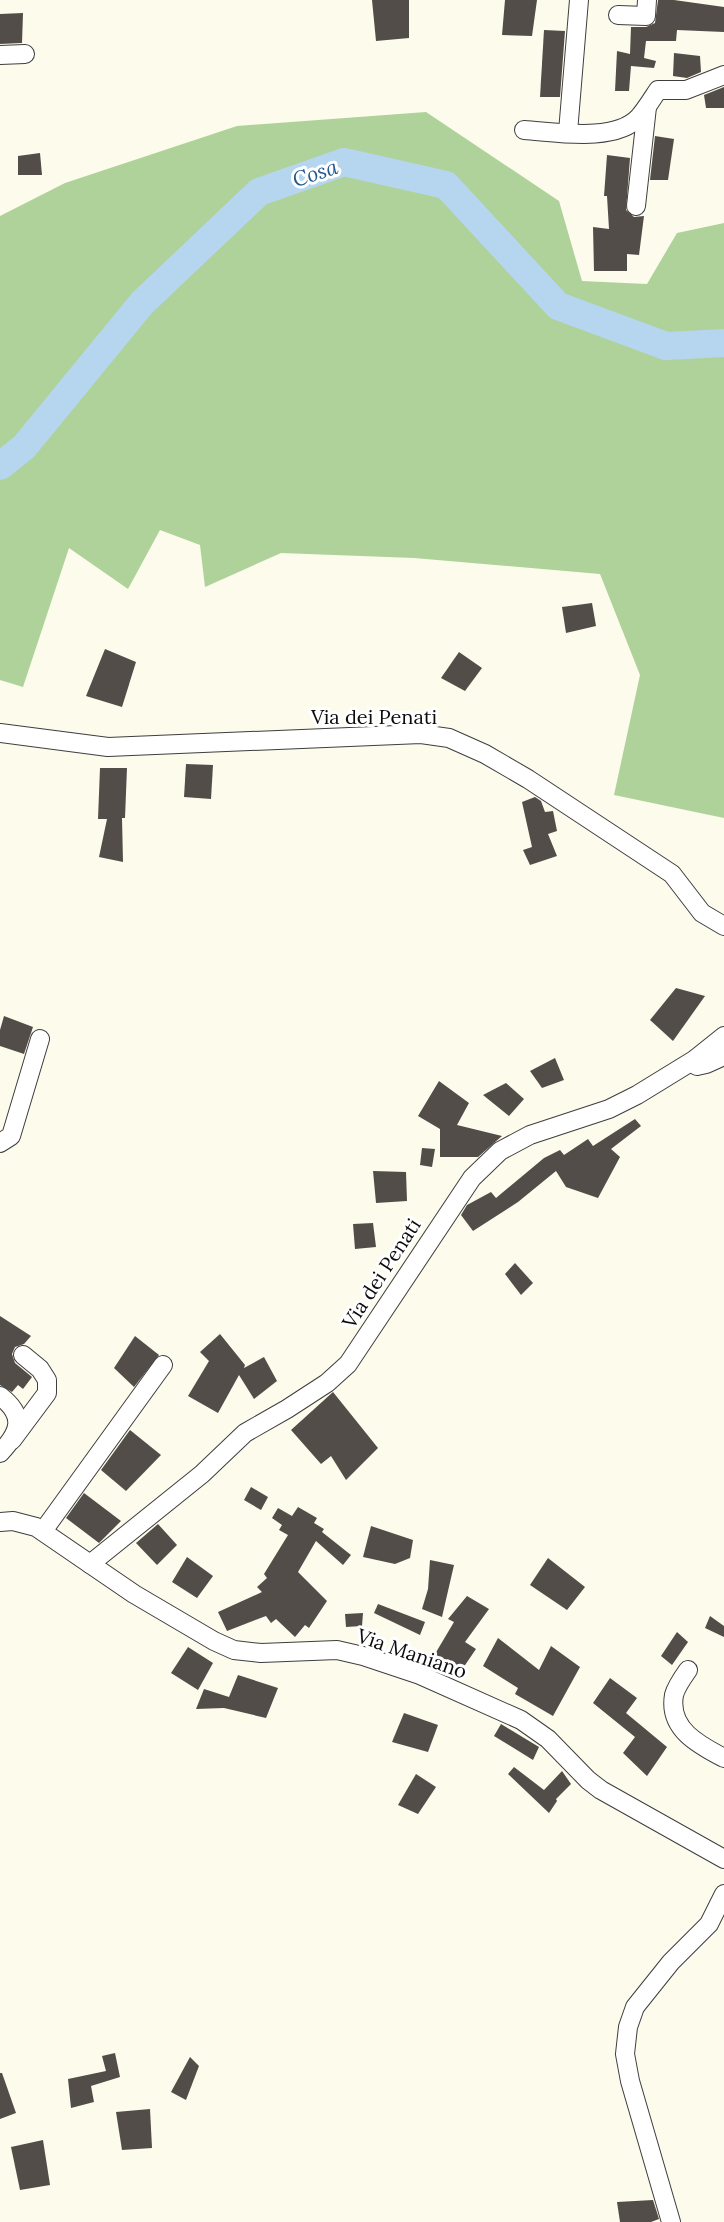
<svg xmlns="http://www.w3.org/2000/svg" width="724" height="2222" viewBox="0 0 724 2222" font-family="Lora,serif">
<rect width="100%" height="100%" fill="#fdfbeb"/>
<polygon fill="#afd29a" points="426,112 559,201 582,281 647,284 677,233 724,223 724,818 614,795 640,675 600,574 414,558 281,553 205,587 200,545 160,530 128,589 69,548 23,687 0,680 0,216 65,183 237,126"/>
<g fill="none" stroke-linecap="round" stroke-linejoin="round">
<polyline stroke="#b6d5ef" stroke-width="28" points="0,466 24,447 142,303 259,192 344,162 446,185 558,306 666,346 724,343"/>
</g>
<g fill="#524d49">
<polygon points="372,0 409,0 409,38 376,41"/>
<polygon points="505,0 537,0 532,36 502,35"/>
<polygon points="658,0 674,0 724,7 724,32 677,30 676,41 646,41 644,58 656,61 654,68 631,66 629,91 615,91 617,51 630,54 631,27 646,27 655,23"/>
<polygon points="23,13 22,43 0,44 0,14"/>
<polygon points="544,30 565,31 560,97 540,97"/>
<polygon points="674,53 700,56 701,72 687,78 673,76"/>
<polygon points="724,87 724,108 706,108 704,95"/>
<polygon points="655,136 674,139 668,180 650,180"/>
<polygon points="40,153 42,175 18,175 18,156"/>
<polygon points="607,155 630,158 626,210 634,217 644,216 639,255 627,254 627,271 594,271 593,227 609,229 607,196 604,196"/>
<polygon points="592,603 596,626 566,633 562,607"/>
<polygon points="105,649 136,662 122,707 86,696"/>
<polygon points="459,652 482,668 465,691 441,678"/>
<polygon points="186,764 213,765 211,799 184,797"/>
<polygon points="100,768 127,768 125,818 122,818 123,862 99,857 107,819 98,819"/>
<polygon points="535,797 541,801 545,812 553,811 557,831 548,834 557,856 530,865 523,850 532,847 522,802"/>
<polygon points="676,988 705,996 673,1041 650,1020"/>
<polygon points="4,1016 33,1027 24,1054 0,1046 0,1030"/>
<polygon points="555,1058 564,1080 542,1088 530,1071"/>
<polygon points="439,1081 469,1103 457,1125 502,1136 478,1157 440,1157 440,1129 418,1116"/>
<polygon points="506,1083 524,1099 509,1116 483,1095"/>
<polygon points="635,1119 641,1126 611,1149 620,1157 598,1198 566,1187 556,1171 518,1202 473,1231 461,1215 467,1205 491,1192 496,1198 544,1158 560,1150 564,1155 588,1139 593,1146"/>
<polygon points="422,1148 435,1149 432,1167 420,1165"/>
<polygon points="373,1171 406,1172 407,1201 376,1203"/>
<polygon points="373,1223 376,1247 355,1249 353,1224"/>
<polygon points="515,1263 533,1283 521,1295 505,1274"/>
<polygon points="0,1316 31,1336 24,1344 15,1347 12,1354 15,1363 32,1377 23,1389 18,1385 12,1392 0,1385"/>
<polygon points="220,1334 245,1365 244,1368 264,1357 277,1381 254,1399 239,1375 218,1413 188,1396 209,1361 200,1352"/>
<polygon points="135,1336 159,1355 134,1387 114,1368"/>
<polygon points="333,1392 378,1448 346,1480 331,1456 321,1464 291,1430"/>
<polygon points="130,1430 161,1455 126,1491 101,1470"/>
<polygon points="251,1487 268,1497 261,1510 244,1500"/>
<polygon points="84,1493 121,1521 99,1543 66,1518"/>
<polygon points="298,1507 317,1518 314,1523 324,1529 322,1532 351,1555 343,1565 316,1541 298,1572 327,1601 309,1628 305,1625 295,1637 276,1619 271,1623 266,1616 227,1631 218,1612 262,1592 257,1587 267,1578 264,1574 288,1535 279,1530 282,1525 272,1518 278,1508 292,1516"/>
<polygon points="158,1524 177,1545 157,1565 136,1543"/>
<polygon points="371,1526 413,1540 410,1558 395,1564 363,1557"/>
<polygon points="187,1557 213,1576 197,1598 172,1582"/>
<polygon points="548,1558 585,1587 567,1610 530,1585"/>
<polygon points="430,1560 454,1565 442,1617 422,1609 428,1589"/>
<polygon points="467,1596 489,1609 465,1642 476,1649 461,1671 435,1654 454,1622 448,1619"/>
<polygon points="378,1604 425,1622 420,1635 374,1613"/>
<polygon points="363,1613 362,1626 346,1627 345,1614"/>
<polygon points="710,1616 724,1626 724,1637 705,1628"/>
<polygon points="677,1632 688,1642 672,1665 661,1656"/>
<polygon points="498,1638 539,1670 551,1646 580,1667 553,1716 515,1694 518,1688 483,1666"/>
<polygon points="188,1647 213,1663 198,1690 171,1673"/>
<polygon points="238,1675 278,1688 266,1718 224,1708 196,1709 204,1689 229,1697"/>
<polygon points="610,1678 637,1698 626,1713 667,1747 647,1776 623,1753 635,1737 593,1703"/>
<polygon points="404,1713 438,1725 428,1752 392,1742"/>
<polygon points="501,1724 539,1747 533,1760 494,1736"/>
<polygon points="514,1767 544,1790 562,1771 571,1784 556,1799 557,1801 549,1813 508,1774"/>
<polygon points="416,1774 436,1787 418,1814 398,1805"/>
<polygon points="115,2053 120,2077 91,2086 94,2102 71,2108 68,2079 106,2071 102,2056"/>
<polygon points="190,2057 199,2066 186,2100 171,2092"/>
<polygon points="0,2073 2,2073 16,2113 0,2119"/>
<polygon points="150,2109 152,2148 122,2150 116,2112"/>
<polygon points="43,2140 50,2185 20,2190 11,2147"/>
<polygon points="653,2200 659,2219 651,2222 620,2222 617,2202"/>
</g>
<g fill="none" stroke-linecap="round" stroke-linejoin="round">
<defs>
<g id="minor">
<polyline points="618,15 646,16 647,0"/>
<polyline points="0,55 25,54"/>
<path d="M 524,130 C 556,132 615,143 639,117 C 646,109 652,99 658,90 L 686,90 L 724,75"/>
<polyline points="568,132 579,0"/>
<polyline points="636,206 647,107"/>
<polyline points="0,733 108,747 421,734 449,738 485,754 528,779 672,874 702,913 724,926"/>
<polyline points="692,1063 697,1066 706,1064 724,1056"/>
<polyline points="0,1143 11,1136 40,1039"/>
<path d="M 0,1396 C 26,1416 20,1432 0,1453"/>
<polyline points="12,1440 47,1393 47,1380 40,1369 23,1355"/>
<polyline points="0,1522 13,1521 36,1527 134,1594 214,1641 234,1650 261,1653 337,1650 363,1656 420,1675 521,1720 548,1739 588,1780 601,1790 724,1859"/>
<polyline points="43,1531 163,1365"/>
<polyline points="90,1564 202,1474 245,1433 287,1409 327,1383 348,1364 472,1178 500,1151 530,1135 609,1109 637,1095 694,1060 724,1036"/>
<path d="M 688,1670 C 683,1677 676,1687 674,1695 C 668,1729 699,1745 724,1758"/>
<polyline points="671,2222 630,2081 625,2054 628,2027 635,2007 671,1962 709,1924 724,1894"/>
</g>
</defs>
<use href="#minor" stroke="#3e3e3e" stroke-width="20"/>
<use href="#minor" stroke="#fff" stroke-width="18"/>
</g>
<g text-anchor="middle" dominant-baseline="central" stroke-width="6" stroke-linejoin="round" paint-order="stroke">
<g font-size="20" fill="#0b0b0b" stroke="#fff">
<text x="374" y="716">Via dei Penati</text>
<text transform="translate(381 1273) rotate(-57)">Via dei Penati</text>
<text transform="translate(412 1653) rotate(19)">Via Maniano</text>
</g>
<g font-size="21" font-style="italic" fill="#23588e" stroke="#fff">
<text transform="translate(315 173) rotate(-18)">Cosa</text>
</g>
</g>
</svg>
